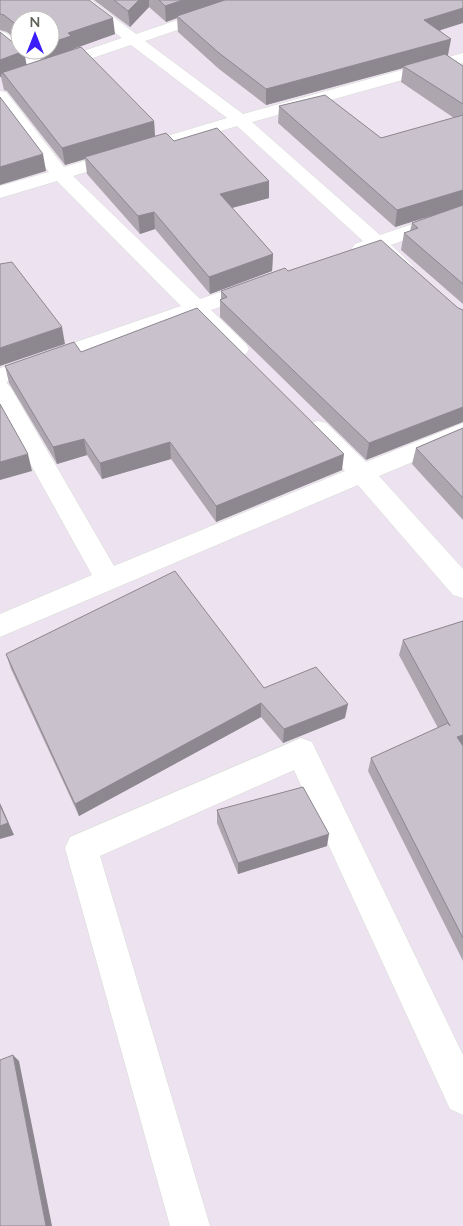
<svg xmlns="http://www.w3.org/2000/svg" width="463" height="1226" viewBox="0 0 463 1226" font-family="Lato,sans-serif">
<rect width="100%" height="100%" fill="#ede2ef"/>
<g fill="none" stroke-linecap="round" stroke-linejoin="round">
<defs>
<g id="minor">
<path d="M 74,0 L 91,0 L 136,34 L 237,0 L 259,0 L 257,3 L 145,41 L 243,114 L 463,53 L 463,63 L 252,122 L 380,235 L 463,207 L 463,219 L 391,245 L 413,266 L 410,270 C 394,274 385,261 374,251 L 362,254 L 355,252 L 352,248 L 355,244 L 363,241 L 237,126 L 73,176 L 200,299 L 249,282 L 256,281 L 263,282 L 266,287 L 263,292 L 211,310 L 246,344 L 249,349 L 246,354 L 238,356 L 230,354 L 192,317 L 6,382 L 11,388 L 114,566 L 345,471 L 310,435 L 306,429 L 310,423 L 318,421 L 326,423 L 366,462 L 463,423 L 463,441 L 379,476 L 463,569 L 463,598 L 453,595 L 358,485 L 0,637 L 0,614 L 92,575 L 0,409 L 0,368 L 181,306 L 57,181 L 0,198 L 0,186 L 49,172 L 0,107 L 0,91 L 6,92 L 64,167 L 227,118 L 131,45 L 60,69 L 51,70 L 49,73 L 37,73 L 0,44 L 0,31 L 6,33 L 20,44 L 20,50 L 28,50 L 47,65 L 48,63 L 122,38 Z"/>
<polygon points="301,738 312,742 463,1055 463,1115 450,1109 294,770 100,856 210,1226 170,1226 65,848 70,837"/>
</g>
</defs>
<use href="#minor" stroke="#d7ddd5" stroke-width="1"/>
<use href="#minor" fill="#fff" fill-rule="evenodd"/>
</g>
<g fill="#ada6af">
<polygon points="0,0 115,34 73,49 154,121 155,136 174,141 269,198 232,208 273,254 272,271 210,294 155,229 140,234 87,174 85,159 65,165 7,91 4,90 1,77 0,77 0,32 27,65 42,59 31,50 50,50 20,20 20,42 7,32 0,30"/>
<polygon points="94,0 463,0 440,31 448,55 447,56 463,66 463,304 401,250 404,233 410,231 412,223 439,213 395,227 278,123 279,106 381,138 454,118 401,82 403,68 266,105 219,69 178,32 177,18 166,22 149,7 130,27"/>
<polygon points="288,271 458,308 366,460 220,317 220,300 221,299 221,291"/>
<polygon points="81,352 342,470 216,522 171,459 102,479 87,455 57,464 9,383 5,366"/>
<polygon points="463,428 463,520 412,464 416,448"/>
<polygon points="463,621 463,961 368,771 371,758 438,728 399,655 403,640"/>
<polygon points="6,654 264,688 345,718 283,743 261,717 79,816 11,669"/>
<polygon points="217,810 327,846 238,874 217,823"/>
</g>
<g fill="#8d878f">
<polygon points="139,0 149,0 149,7 130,27 128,11"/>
<polygon points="183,0 231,0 177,16 177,18 166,22 165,6"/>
<polygon points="463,8 463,23 422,36 424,20"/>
<polygon points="113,18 115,34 73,49 73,53 45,62 44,50 50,50 50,43 68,33"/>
<polygon points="451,39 448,55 405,67 403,66 403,68 266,105 266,89"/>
<polygon points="24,51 27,67 5,76 4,74 1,73 1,77 0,77 0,60"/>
<polygon points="154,121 155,138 85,157 85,159 65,165 62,148"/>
<polygon points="43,154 46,171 0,185 0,167"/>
<polygon points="269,181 269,198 220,211 220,194"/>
<polygon points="463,190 463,206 395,227 397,210"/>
<polygon points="154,212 155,229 140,234 138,216"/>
<polygon points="273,254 272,271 210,294 209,277"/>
<polygon points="62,327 65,344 0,366 0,348"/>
<polygon points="463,407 463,422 366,460 369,443"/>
<polygon points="84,439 87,455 57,464 53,447"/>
<polygon points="170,442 171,459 102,479 100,463"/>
<polygon points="28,454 32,471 0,480 0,462"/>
<polygon points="344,454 342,470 216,522 216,506"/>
<polygon points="261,703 261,717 79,816 75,804"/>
<polygon points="348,704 345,718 283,743 284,729"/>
<polygon points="463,735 463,747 457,737"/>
<polygon points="0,803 14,835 0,839"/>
<polygon points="329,834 327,846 238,874 238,863"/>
<polygon points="13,1055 19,1061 52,1226 46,1226"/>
</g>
<g fill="#c9c1cc" stroke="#8d878f">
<polygon points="0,0 89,0 113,18 68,33 71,36 50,43 50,20 20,20 20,32 19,32 18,26 4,15 0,14"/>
<polygon points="114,0 139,0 128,11"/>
<polygon points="159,0 183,0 165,6"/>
<polygon points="225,0 463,0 463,8 424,20 451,39 266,89 219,53 177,16"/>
<polygon points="0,32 20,48 20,50 23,50 24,51 0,60"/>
<polygon points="81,47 154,121 62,148 4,74 1,73"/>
<polygon points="445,54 463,66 463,104 403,66"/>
<polygon points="325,95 381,138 463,115 463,190 397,210 279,106"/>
<polygon points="0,97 43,154 0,167"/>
<polygon points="217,128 269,181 220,194 273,254 209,277 154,212 138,216 85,157 166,133 174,141"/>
<polygon points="463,205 463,284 404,233 418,228 412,223"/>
<polygon points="381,240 458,308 463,310 463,407 369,443 220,300 227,297 221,291 285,268 288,271"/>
<polygon points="12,262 62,327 0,348 0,264"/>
<polygon points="197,308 344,454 216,506 170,442 100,463 84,439 53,447 5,366 74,342 81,352"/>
<polygon points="0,404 28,454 0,462"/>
<polygon points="463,428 463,498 416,448"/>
<polygon points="175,571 264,688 316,667 348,704 284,729 261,703 75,804 6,654"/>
<polygon points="463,621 463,735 457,737 463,746 463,938 371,758 448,723 450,726 403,640"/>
<polygon points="303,787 329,834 238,863 217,810"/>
<polygon points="0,805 8,823 0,826"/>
<polygon points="13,1055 46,1226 0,1226 0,1060"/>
</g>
<g transform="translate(35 35)"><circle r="24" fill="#ffffff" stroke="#bfc1bd"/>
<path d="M0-4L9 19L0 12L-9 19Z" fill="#3b1df9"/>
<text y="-8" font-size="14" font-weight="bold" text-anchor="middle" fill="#5e645a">N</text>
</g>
</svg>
